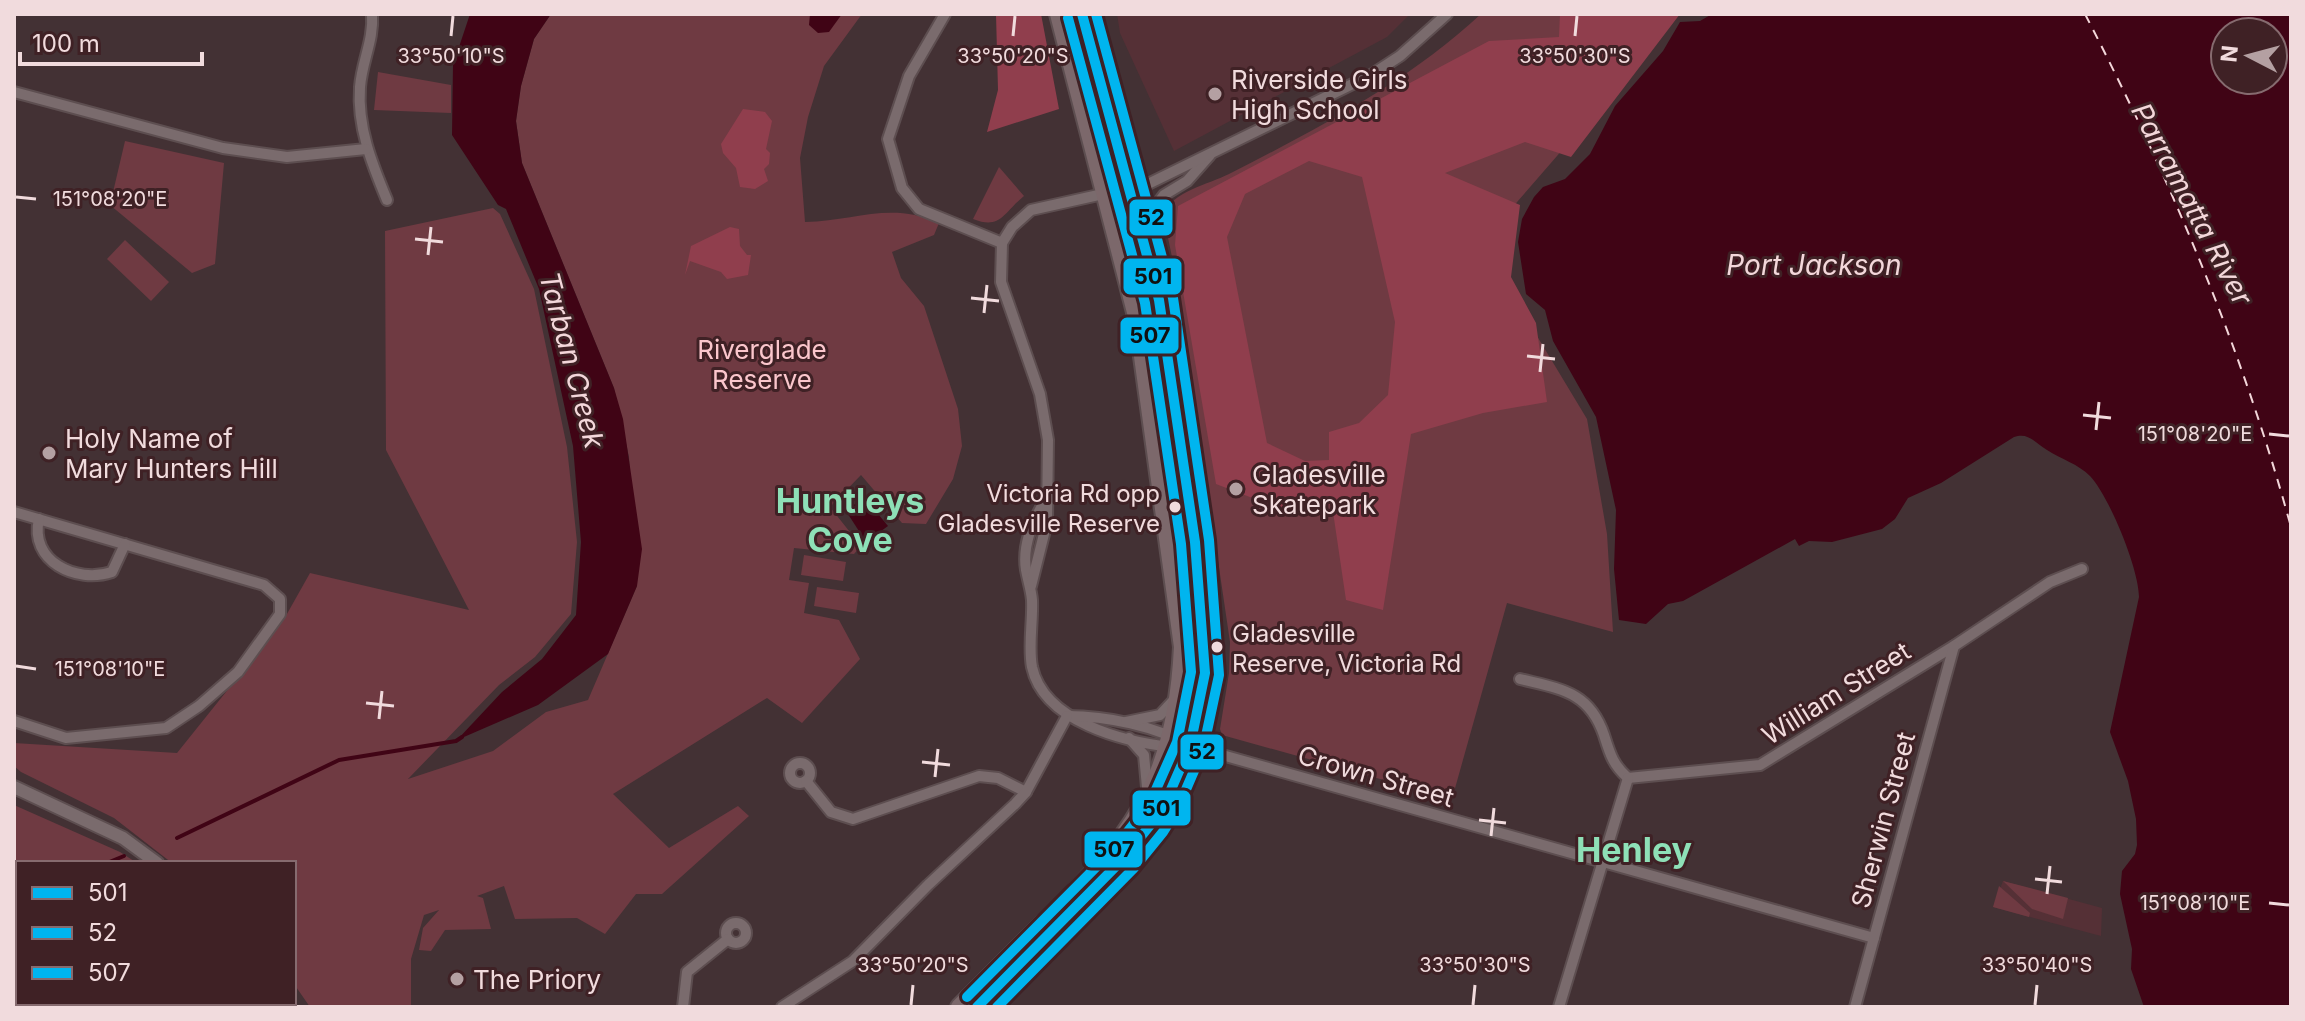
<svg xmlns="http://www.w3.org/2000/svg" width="2305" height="1021" viewBox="0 0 2305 1021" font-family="Inter,sans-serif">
<rect width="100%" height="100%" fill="#433134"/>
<g fill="#553036">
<polygon points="1117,14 1410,14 1387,37 1174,151 1120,33"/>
<polygon points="2003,881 2102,908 2101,936 1993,907"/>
</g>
<g fill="#6f3a42">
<path d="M 551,14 L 862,14 L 824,66 L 808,117 L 800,158 L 805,222 C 855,221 891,201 939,223 L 934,235 L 892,252 L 901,278 L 924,306 L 958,409 L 962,446 L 953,479 L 926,524 L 902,523 L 861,475 L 830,507 L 861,546 L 854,554 L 794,548 L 789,580 L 809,583 L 804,613 L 839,620 L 860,659 L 802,723 L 767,698 L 613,794 L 669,848 L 738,806 L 749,816 L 662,894 L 636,894 L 605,934 L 577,918 L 515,919 L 504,886 L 477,896 L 483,898 L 491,929 L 445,930 L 431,951 L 419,950 L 423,928 L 439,910 L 424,915 L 411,959 L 411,1007 L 310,1007 L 294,984 L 294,863 L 172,863 L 114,818 L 21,772 L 14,766 L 14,743 L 177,753 L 283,621 L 310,573 L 469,610 L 386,450 L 385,231 L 493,208 L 500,214 L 534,289 L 567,447 L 577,542 L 571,614 L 535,657 L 499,685 L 408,779 L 493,751 L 546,712 L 588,700 L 637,586 L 629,457 L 614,388 L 522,163 L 516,121 L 521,86 L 534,39 Z"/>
<path d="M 1481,14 L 1666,14 L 1623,80 L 1497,225 L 1505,283 L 1587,419 L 1607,534 L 1613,632 L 1507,603 L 1452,799 L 1222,735 L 1220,729 L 1229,673 L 1230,642 L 1176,276 L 1163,214 C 1172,192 1209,184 1229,174 C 1317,129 1408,82 1481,14 Z"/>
<polygon points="378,72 451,85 451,113 374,110"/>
<polygon points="125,141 224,163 215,264 192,273 110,205"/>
<path d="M 999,167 L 1024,196 C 1003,213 1001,230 973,219 Z"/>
<polygon points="125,240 169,282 151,301 107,259"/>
<polygon points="804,555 846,562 843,581 801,575"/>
<polygon points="817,587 859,593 856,613 814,606"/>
<polygon points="14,805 120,852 137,863 18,863 18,951 14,952"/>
<polygon points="2003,881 2068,898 2063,919 2032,909"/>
<polygon points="1999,886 2030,913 2029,917 1993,907"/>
</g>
<g fill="#903e4d" fill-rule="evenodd">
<polygon points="996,14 1041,14 1059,109 987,132 998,90"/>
<path d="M 1560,14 L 1680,14 L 1571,157 L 1525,142 L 1445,173 L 1520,205 L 1511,277 L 1536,323 L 1547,402 L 1483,413 L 1411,434 L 1383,610 L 1346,600 L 1332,505 L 1276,507 L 1216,484 L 1175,245 L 1178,206 L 1489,41 L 1559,37 ZM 1309,161 L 1362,177 L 1395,322 L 1388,395 L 1359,423 L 1329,432 L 1329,460 L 1305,461 L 1267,443 L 1227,237 L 1245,194 Z"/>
<polygon points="743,109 765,112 772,121 766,149 770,153 769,164 764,169 768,181 755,189 740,187 736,168 723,153 721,144"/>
<polygon points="730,227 739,229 740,246 747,255 751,255 748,275 727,279 721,272 690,261 685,275 691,246"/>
</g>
<g fill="#400415" fill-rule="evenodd">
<polygon points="470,14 551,14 534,39 521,86 516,121 522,163 614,388 623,419 642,549 637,586 608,654 538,705 457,740 502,692 542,659 576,615 581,542 573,446 539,289 506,209 498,205 452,135 453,65"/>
<polygon points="810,14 842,14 829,32 818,33 809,25"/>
<path d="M 1712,14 L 2291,14 L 2291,1007 L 2144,1007 L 2131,969 L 2132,949 L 2120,894 L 2122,871 L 2135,854 L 2137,845 L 2136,819 L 2128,781 L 2110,732 L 2139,597 C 2139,569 2109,496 2090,476 C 2078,464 2061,459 2047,450 C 2035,443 2029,432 2014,437 L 1941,483 L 1908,498 L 1895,519 L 1882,529 L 1832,542 L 1809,541 L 1799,546 L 1795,539 L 1683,601 L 1668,604 L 1646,624 L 1619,620 L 1614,569 L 1616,510 L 1596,417 L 1553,341 L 1545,310 L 1526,294 L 1518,242 L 1522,219 L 1534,197 L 1543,187 L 1565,179 L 1590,154 L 1615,106 L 1663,51 L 1680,22 L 1700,21 ZM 2273,32 L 2273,80 L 2225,80 L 2225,32 Z"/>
<polygon points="864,497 888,526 866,542 846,511"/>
</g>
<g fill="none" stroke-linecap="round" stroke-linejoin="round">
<g stroke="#400415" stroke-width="4">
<polyline points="177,838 339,760 456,741 462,737"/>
<polyline points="107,863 124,856"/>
<polyline points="14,887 18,887"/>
</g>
<path stroke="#f3d7da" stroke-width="2" stroke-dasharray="10 8" stroke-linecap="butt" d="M 2085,14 C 2170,178 2242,348 2291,527"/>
<defs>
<g id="minor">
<path d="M 372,14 C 374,40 362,61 360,87 C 357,127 372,164 387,200"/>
<polyline points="945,14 909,76 888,139 902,188 919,209 1002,243"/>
<polyline points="14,92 223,148 287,157 366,149"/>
<polyline points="1156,266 1155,207 1164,195 1187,181 1210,155"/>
<path d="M 1045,501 C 1032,522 1022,545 1026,570 C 1028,581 1031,589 1032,600 C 1033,622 1028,646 1032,667 C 1044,722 1124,742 1172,747"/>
<polyline points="14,512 264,585 280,599 280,614 238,672 199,706 166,728 66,738 14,721"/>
<path d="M 39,519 C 29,561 76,584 112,572 L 125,544"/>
<polyline points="1031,586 1047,522 1048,440 1040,394 1001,282 1002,243 1012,227 1031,210 1148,184 1371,75 1400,56 1447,14"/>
<path d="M 1520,679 C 1560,689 1589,691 1604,735 C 1610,754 1613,765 1628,778"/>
<path d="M 1067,716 C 1107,716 1156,726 1190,746 L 1874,938"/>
<polyline points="1126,722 1160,715 1174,700"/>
<polyline points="1129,738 1144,755 1147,787"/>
<circle cx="800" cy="773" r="10"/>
<polyline points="1628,778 1760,765 1954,646 2050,582 2082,569"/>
<polyline points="806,781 831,812 853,819 979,776 998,778 1026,792"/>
<circle cx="736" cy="933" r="10"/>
<polyline points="14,966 18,971"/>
<polyline points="43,1003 46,1007"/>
<polyline points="683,1007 687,972 728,939"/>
<polyline points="782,1007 853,961 928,885 1015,804 1026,792 1067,716"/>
<polyline points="1559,1007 1628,778"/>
<polyline points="1855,1007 1954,646"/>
</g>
<g id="tertiary">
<polyline points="14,787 123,838 157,863"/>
<polyline points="277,1003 281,1007"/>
</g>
<g id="trunk">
<path d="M 1058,14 L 1137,320 L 1182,647 C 1177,751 1150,816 1076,890"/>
<polyline points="959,1007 1043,923"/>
<polyline points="977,1007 1123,859 1151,824 1166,801 1190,746 1205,673 1195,542 1168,350 1159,300 1082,14"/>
</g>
</defs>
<use href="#minor" stroke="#5d4e50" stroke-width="14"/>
<use href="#tertiary" stroke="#5d4e50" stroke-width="16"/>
<use href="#trunk" stroke="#5d4e50" stroke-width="20"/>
<use href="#minor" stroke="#7a6b6d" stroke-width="10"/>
<use href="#tertiary" stroke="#7a6b6d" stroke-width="12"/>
<use href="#trunk" stroke="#7c686b" stroke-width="16"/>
<defs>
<polyline id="bus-1" points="977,1007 1123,859 1151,824 1166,801 1190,746 1205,673 1195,542 1159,300 1082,14"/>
<polyline id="bus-2" points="997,1007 1133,869 1163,832 1178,808 1203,750 1219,675 1209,540 1173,298 1096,14"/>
<polyline id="bus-3" points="967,997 1113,850 1140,816 1154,794 1177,742 1191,672 1181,544 1145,303 1068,18"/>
</defs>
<use href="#bus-1" stroke="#3f2125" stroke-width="16"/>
<use href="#bus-2" stroke="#3f2125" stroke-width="16"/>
<use href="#bus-3" stroke="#3f2125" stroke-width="16"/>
<use href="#bus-1" stroke="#00b5ef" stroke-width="10"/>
<use href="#bus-2" stroke="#00b5ef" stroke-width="10"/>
<use href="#bus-3" stroke="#00b5ef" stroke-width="10"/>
</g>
<path fill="none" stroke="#f1dbdd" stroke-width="3" d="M 451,36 L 453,16M 1013,36 L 1015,16M 1575,36 L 1577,16M 16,197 L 36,199M 415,239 L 443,242M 428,255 L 431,227M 971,298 L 999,301M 984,313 L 987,285M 1527,356 L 1555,359M 1540,372 L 1543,344M 2083,415 L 2111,418M 2096,430 L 2099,402M 2269,434 L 2289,436M 16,666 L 36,669M 366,703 L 394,706M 379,719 L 382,691M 922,762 L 950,765M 935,777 L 938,749M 1479,820 L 1506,823M 1491,836 L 1494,808M 2035,879 L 2062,882M 2047,894 L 2050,866M 2269,903 L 2289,905M 911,1005 L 913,985M 1473,1005 L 1475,985M 2035,1005 L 2037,985"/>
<g fill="#b4a0a2" stroke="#3f2125" stroke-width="3">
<circle cx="1215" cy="94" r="8"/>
<circle cx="49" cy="453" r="8"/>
<circle cx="1236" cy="489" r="8"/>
<circle cx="457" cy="979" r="8"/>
</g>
<g fill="#f1dbdd" stroke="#3f2125" stroke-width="3">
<circle cx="1175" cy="507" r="7"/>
<circle cx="1217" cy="647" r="7"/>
</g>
<g text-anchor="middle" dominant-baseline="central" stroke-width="6" stroke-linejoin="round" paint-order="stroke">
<g font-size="24" fill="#f1dbdd" stroke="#3f2125" text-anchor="end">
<text x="1160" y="493">Victoria Rd opp<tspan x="1160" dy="30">Gladesville Reserve</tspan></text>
<text x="1232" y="633" text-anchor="start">Gladesville<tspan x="1232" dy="30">Reserve, Victoria Rd</tspan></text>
</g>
<g font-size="26" fill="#f1dbdd" stroke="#3f2125" text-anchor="start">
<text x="1231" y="79">Riverside Girls<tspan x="1231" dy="30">High School</tspan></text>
<text x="65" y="438">Holy Name of<tspan x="65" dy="30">Mary Hunters Hill</tspan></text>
<text x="1252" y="474">Gladesville<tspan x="1252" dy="30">Skatepark</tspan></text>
<text x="473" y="979">The Priory</text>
</g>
<g font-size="26" fill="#fbc6cc" stroke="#3f2125">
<text x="762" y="349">Riverglade<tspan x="762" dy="30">Reserve</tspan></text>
</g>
<g font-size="26" fill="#f1dbdd" stroke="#3f2125">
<text transform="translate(1836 693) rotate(-32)">William Street</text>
<text transform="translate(1376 776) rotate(16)">Crown Street</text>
<text transform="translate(1883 820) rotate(-75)">Sherwin Street</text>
</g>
<g font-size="28" font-style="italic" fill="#f3d7da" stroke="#3f2125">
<text transform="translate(2192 204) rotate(62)">Parramatta River</text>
<text x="1814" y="265">Port Jackson</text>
<text transform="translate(572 360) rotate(75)">Tarban Creek</text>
</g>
<g font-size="34" font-weight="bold" fill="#8ee0b7" stroke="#3f2125">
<text x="850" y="500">Huntleys<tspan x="850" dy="39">Cove</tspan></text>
<text x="1634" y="849">Henley</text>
</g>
</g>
<g font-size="20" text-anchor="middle" fill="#f1dbdd" stroke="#3f2125" stroke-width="6" stroke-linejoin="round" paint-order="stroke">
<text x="451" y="63">33°50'10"S</text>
<text x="1013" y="63">33°50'20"S</text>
<text x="1575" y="63">33°50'30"S</text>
<text x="110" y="206">151°08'20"E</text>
<text x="2195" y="441">151°08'20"E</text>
<text x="110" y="676">151°08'10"E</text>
<text x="2195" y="910">151°08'10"E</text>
<text x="913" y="972">33°50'20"S</text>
<text x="1475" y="972">33°50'30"S</text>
<text x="2037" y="972">33°50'40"S</text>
</g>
<g stroke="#3f2125" stroke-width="3">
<rect x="1128" y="198" width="46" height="39" rx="8" fill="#00b5ef"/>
<rect x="1122" y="257" width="61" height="39" rx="8" fill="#00b5ef"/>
<rect x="1119" y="316" width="61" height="39" rx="8" fill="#00b5ef"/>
<rect x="1179" y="733" width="46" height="38" rx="8" fill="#00b5ef"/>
<rect x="1131" y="789" width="61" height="38" rx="8" fill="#00b5ef"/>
<rect x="1083" y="830" width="61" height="39" rx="8" fill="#00b5ef"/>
</g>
<g font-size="22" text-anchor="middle" font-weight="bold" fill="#111">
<text x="1151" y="225">52</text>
<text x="1153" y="284">501</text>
<text x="1150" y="343">507</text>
<text x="1202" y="759">52</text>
<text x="1161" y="816">501</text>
<text x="1114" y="857">507</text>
</g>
<rect width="2305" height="1021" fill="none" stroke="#f1dbdd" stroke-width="32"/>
<rect x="16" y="861" width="280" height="144" fill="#3f2125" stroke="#866b6f" stroke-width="2"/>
<rect x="32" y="887" width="40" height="12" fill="#00b5ef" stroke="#866b6f" stroke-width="2"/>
<text x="88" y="901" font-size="24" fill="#f1dbdd">501</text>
<rect x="32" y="927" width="40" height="12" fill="#00b5ef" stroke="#866b6f" stroke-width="2"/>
<text x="88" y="941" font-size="24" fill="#f1dbdd">52</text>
<rect x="32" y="967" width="40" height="12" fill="#00b5ef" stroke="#866b6f" stroke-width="2"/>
<text x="88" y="981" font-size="24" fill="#f1dbdd">507</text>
<g transform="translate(2249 56) rotate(276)"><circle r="38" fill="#3f2125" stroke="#866b6f" stroke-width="2"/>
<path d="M0-6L14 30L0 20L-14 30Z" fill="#b4a0a2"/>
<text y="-12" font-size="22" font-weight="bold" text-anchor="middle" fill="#f1dbdd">N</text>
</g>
<path d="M20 52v12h182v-12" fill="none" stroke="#f1dbdd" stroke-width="4"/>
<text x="32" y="52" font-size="24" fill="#f1dbdd" stroke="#3f2125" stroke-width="6" paint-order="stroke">100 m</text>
</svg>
